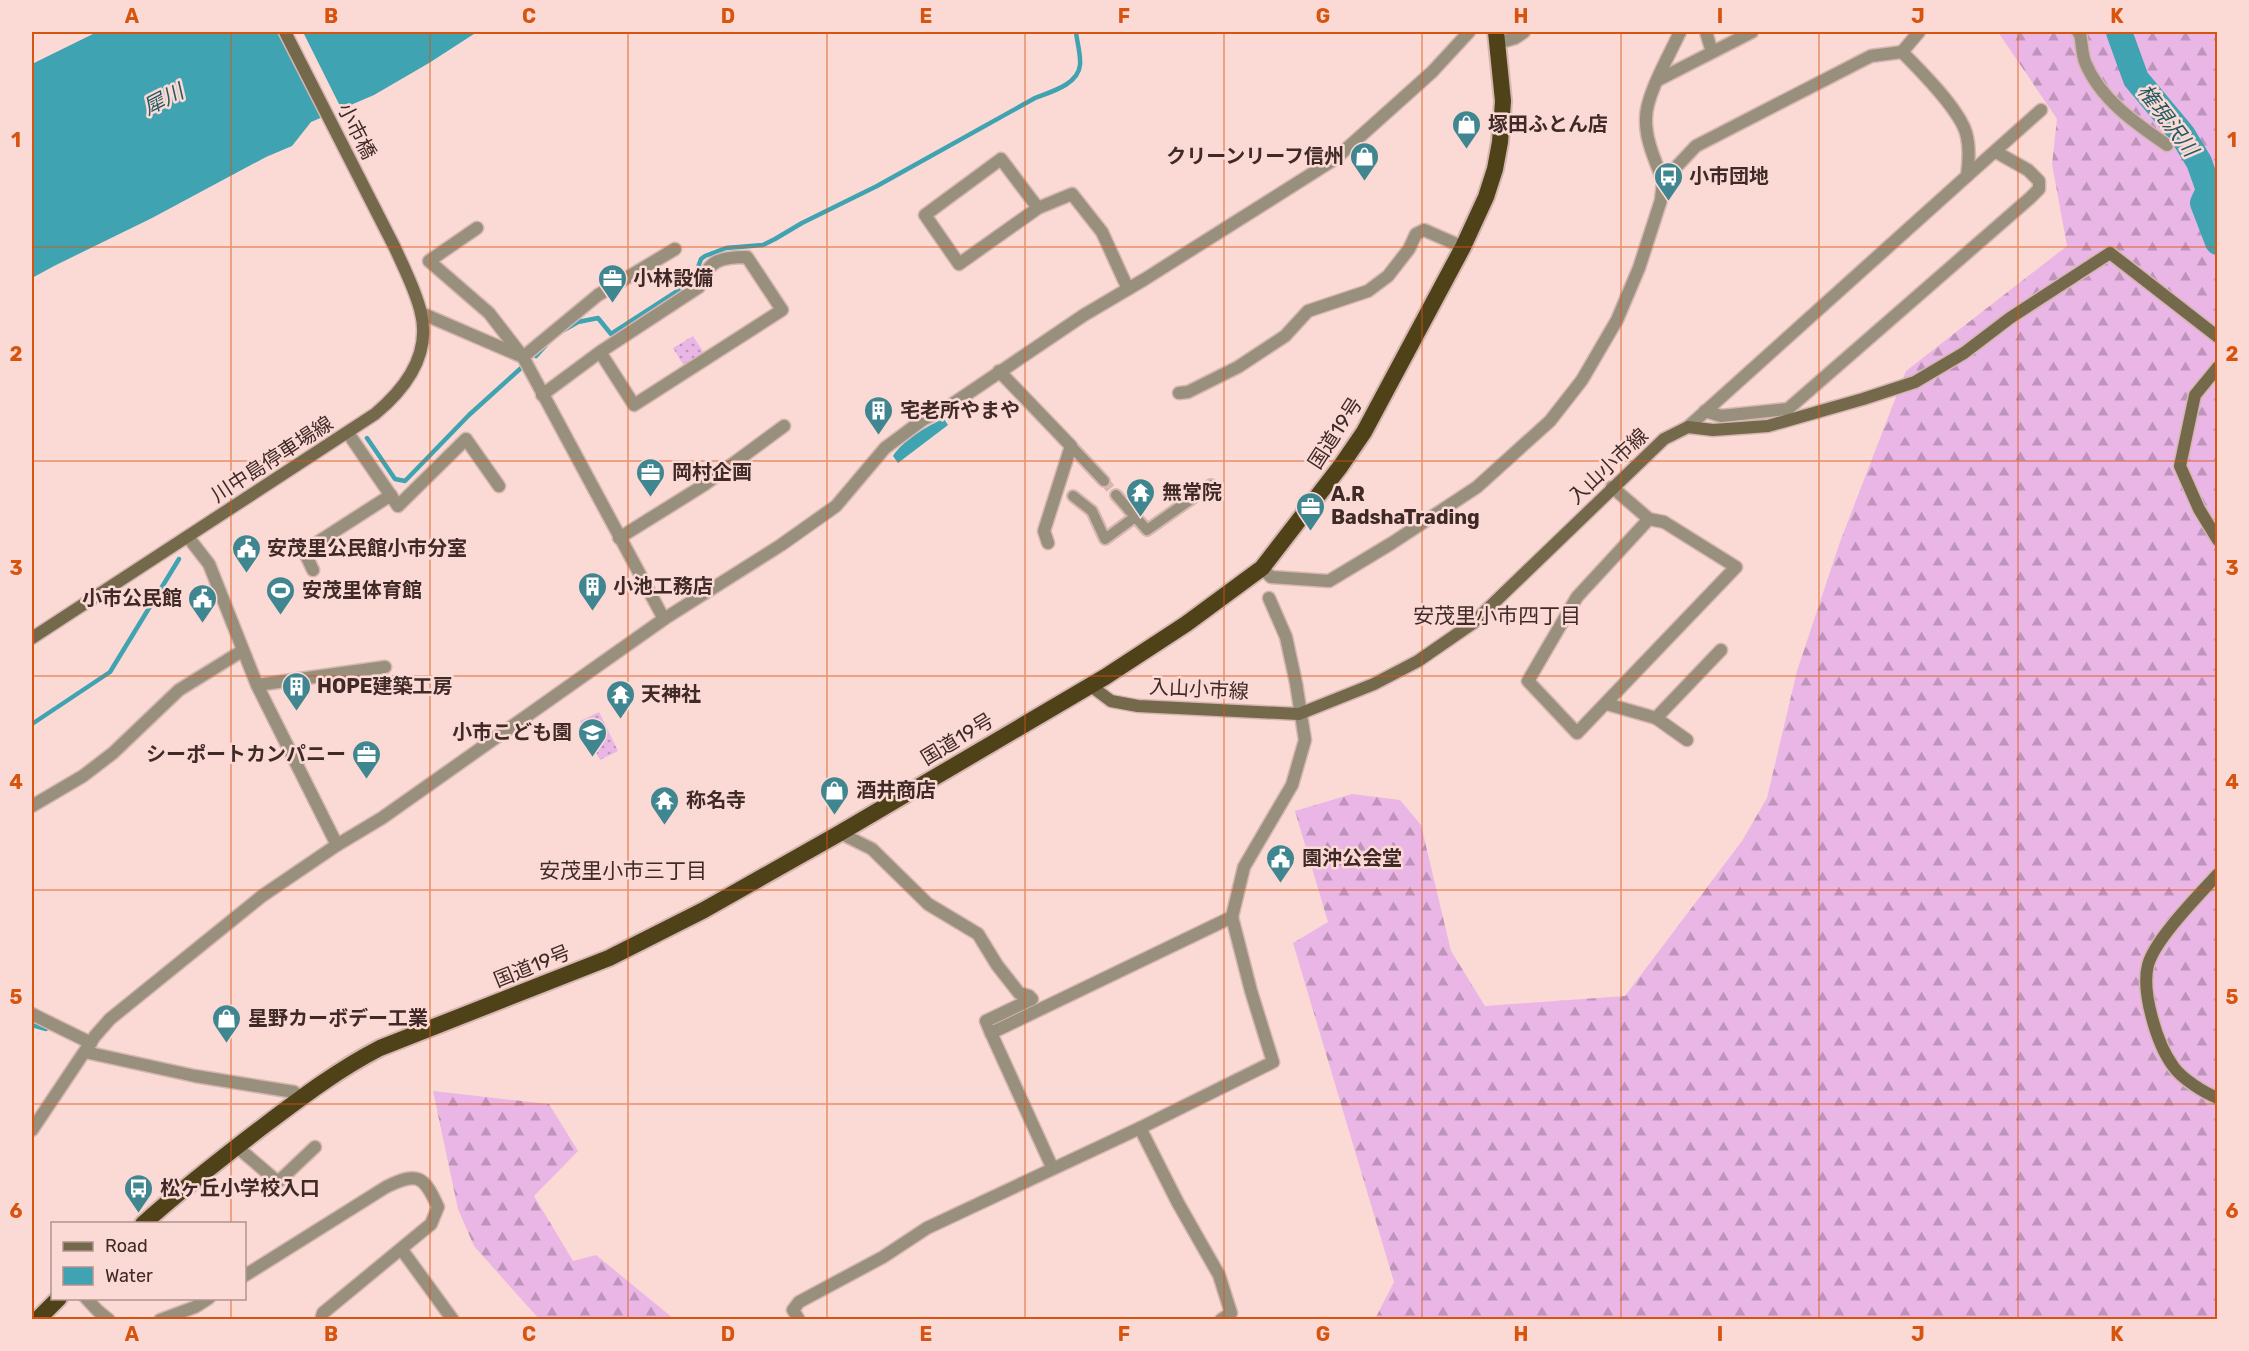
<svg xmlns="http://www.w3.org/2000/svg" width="2249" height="1351" viewBox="0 0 2249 1351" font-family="Rubik,'Noto Sans JP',sans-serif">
<defs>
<pattern id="forest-firs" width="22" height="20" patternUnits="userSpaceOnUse" patternTransform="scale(1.5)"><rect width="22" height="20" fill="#e9b6e6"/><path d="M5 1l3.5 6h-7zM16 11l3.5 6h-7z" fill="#be94ba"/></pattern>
<pattern id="park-dots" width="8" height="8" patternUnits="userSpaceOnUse" patternTransform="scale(1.5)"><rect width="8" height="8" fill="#e9b6e6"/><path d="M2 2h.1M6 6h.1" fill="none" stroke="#be94ba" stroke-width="1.8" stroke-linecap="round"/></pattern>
</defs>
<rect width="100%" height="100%" fill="#fbd9d4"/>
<g fill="url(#forest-firs)">
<polygon points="1998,32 2217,32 2217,1319 1375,1319 1394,1282 1293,943 1328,922 1295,811 1352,794 1400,800 1421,825 1451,951 1485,1006 1625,996 1742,841 1767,798 1797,671 1840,542 1906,371 2067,246 2052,164 2057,119"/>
<polygon points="433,1091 549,1104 578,1151 534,1196 573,1261 596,1255 674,1319 539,1319 474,1246 458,1209"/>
</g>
<g fill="url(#park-dots)">
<polygon points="693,336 704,353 684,366 673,348"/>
<polygon points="599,712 618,751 600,760 580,721"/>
</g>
<g fill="#3fa3b1">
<polygon points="97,32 477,32 429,63 374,95 311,122 292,146 266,157 152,218 54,266 32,278 32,64"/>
<path d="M 944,419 L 948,425 L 898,463 L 893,456 C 900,443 929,424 944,419 Z"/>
</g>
<polygon fill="#fbd9d4" points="278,32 303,32 343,112 323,120"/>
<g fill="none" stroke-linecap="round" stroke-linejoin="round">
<g stroke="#3fa3b1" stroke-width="4.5">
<path d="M 564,330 L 578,322 L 598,318 L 611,334 L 693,281 L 701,259 L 705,256 L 726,248 L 763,245 L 775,239 L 802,223 L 877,186 L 1035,98 C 1050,92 1078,85 1080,65 C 1081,55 1077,42 1076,32"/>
<polyline points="536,356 546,345"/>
<polyline points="367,438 395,479 405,481 469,415 520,369"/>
<polyline points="32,724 110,672 179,559"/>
<polyline points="32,1025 46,1029"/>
</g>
<polyline stroke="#3fa3b1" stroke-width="26" points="2119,32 2136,79 2182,134 2199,162 2209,190 2203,203 2218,242"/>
<polyline stroke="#d5b6b1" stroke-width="10" stroke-dasharray="10 5" stroke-linecap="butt" points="1104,481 1116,495"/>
<defs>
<g id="pedestrian">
<polyline points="1071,446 1104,481"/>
<polyline points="1116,495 1147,530 1211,485"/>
<polyline points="1073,496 1092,511 1105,539 1135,517"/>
<polyline points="1129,510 1148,494"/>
</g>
<g id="minor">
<polyline points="1706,32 1712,52"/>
<path d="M 2078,32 L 2080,34 C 2082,43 2082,54 2085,62 C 2100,99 2135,123 2167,145"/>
<polyline points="1498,43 1515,38 1524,32"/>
<polyline points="1902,52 1919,32"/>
<polyline points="1658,80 1752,32"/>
<polyline points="1967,176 2041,110"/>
<path d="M 1663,181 C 1656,162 1645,140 1646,118 C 1646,95 1670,54 1680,32"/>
<polyline points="1038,208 1001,159 925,215 959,264 1038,208 1072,194 1102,232 1128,289"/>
<polyline points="477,228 429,261 489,313 523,357 598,295 675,249"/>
<polyline points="421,313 523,357 664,619"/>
<polyline points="999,371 1071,446 1044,531 1048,543"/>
<polyline points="1179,393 1188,392 1238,367 1285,336 1308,311 1368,291 1388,276 1409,249 1416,234 1424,230 1463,247"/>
<path d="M 542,395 L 600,352 L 699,287 C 708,260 720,257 747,257 L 782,310 L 634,405 L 600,352"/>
<polyline points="1705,411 1721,416 1788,409 2030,198 2039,189 2039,181 2028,170 1996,152"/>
<polyline points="348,433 398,506 466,439 499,486"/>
<polyline points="1612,487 1649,519 1664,522 1736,567 1577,733 1528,681 1577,597 1649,519"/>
<polyline points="188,537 209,564 257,685 337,845"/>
<polyline points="619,538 704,485 784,426"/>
<path d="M 1262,568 L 1271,577 L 1329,581 L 1392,543 L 1477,487 L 1550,421 L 1582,380 L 1617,320 L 1639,268 L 1661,200 L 1663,181 L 1696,146 L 1871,56 L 1902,52 C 1920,70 1959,109 1966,133 C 1970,147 1969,162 1967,176 L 1688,427"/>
<polyline points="313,570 304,551 391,495"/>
<polyline points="257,685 385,667"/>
<polyline points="1607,704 1656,718 1721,650"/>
<polyline points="1656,718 1687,740"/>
<polyline points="32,806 83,776 113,753 179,690 242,651"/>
<polyline points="840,833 872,849 928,904 978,934 997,965 1019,993 1029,996 1032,999 986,1021 991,1033"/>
<polyline points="32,1014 91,1043"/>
<polyline points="85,1052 195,1076 294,1092 302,1098"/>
<polyline points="1140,1128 1178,1203 1219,1275 1231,1313 1221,1320"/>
<polyline points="32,1130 95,1036 110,1019 262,896 337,845 382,818 664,619 781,545 836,506 885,448 924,419 945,409 1084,315 1145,279 1335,159 1432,72 1469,32"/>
<polyline points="237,1147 278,1182 315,1147"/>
<polyline points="1052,1167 991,1033 1232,917"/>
<polyline points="402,1250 453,1320"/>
<path d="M 244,1276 L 386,1187 C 418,1171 424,1176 438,1207 L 431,1224 L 323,1313 L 321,1320"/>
<polyline points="86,1298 98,1311 109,1320"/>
<polyline points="160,1320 195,1307 209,1298"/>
<polyline points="799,1320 793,1310 799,1302 883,1257 927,1228 1140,1128 1273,1062 1251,991 1232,917 1244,867 1292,785 1305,740 1296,683 1286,637 1269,598"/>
</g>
<g id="secondary">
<polyline points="2218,367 2195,395 2180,466 2199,509 2218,540"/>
<path d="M 32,638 L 375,414 C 405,389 431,355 421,313 C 416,291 404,268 395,248 L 285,32"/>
<polyline points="1091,686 1111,701 1138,706 1299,714 1374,684 1418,661 1473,623 1664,439 1688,427 1713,430 1768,426 1863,399 1915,382 1964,353 2010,318 2110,253 2218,337"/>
<path d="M 2218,874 C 2199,895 2155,939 2148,965 C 2141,992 2157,1044 2173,1066 C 2181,1078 2204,1093 2218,1098"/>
</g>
<g id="trunk">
<path d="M 143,1224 C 182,1189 223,1157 265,1125 C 302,1097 339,1069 380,1048 L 609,958 L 704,910 L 840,833 L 1105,677 L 1186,624 L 1262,568 L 1340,467 L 1364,432 L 1463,247 L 1486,197 L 1495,169 L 1500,142 L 1503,101 L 1496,32"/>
<polyline points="37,1320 59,1298"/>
</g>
</defs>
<use href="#pedestrian" stroke="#d5b6b1" stroke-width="14"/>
<use href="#minor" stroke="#d5b6b1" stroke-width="15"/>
<use href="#secondary" stroke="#d5b6b1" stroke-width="15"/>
<use href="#trunk" stroke="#d5b6b1" stroke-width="20"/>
<use href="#pedestrian" stroke="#98907d" stroke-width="10"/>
<use href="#minor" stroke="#98907d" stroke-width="12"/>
<use href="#secondary" stroke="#75694c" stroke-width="12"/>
<use href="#trunk" stroke="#504218" stroke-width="16"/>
</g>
<path fill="none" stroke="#d7540f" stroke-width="1.5" stroke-opacity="0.55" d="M 231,32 L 231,1224M 430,32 L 430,1320M 628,32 L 628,1320M 827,32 L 827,1320M 1025,32 L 1025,1320M 1224,32 L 1224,1320M 1422,32 L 1422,1320M 1621,32 L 1621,1320M 1819,32 L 1819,1320M 2018,32 L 2018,1320M 32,247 L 2218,247M 32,461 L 2218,461M 32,676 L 2218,676M 32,890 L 2218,890M 32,1104 L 2218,1104M 231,1298 L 231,1320"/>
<defs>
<symbol id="shop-pin" viewBox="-11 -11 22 30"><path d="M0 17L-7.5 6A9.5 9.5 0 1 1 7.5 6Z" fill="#3f8690" stroke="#fbd9d4"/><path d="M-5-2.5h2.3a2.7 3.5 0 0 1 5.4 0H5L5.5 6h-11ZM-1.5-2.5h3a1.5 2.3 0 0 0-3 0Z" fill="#fff"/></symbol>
<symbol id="bus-pin" viewBox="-11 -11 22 30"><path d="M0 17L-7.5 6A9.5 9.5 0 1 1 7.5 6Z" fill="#3f8690" stroke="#fbd9d4"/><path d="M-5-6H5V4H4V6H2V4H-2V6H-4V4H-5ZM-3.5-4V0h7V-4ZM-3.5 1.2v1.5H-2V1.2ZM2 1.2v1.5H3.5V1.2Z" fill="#fff"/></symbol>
<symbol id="office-pin" viewBox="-11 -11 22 30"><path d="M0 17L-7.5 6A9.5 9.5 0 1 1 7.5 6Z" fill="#3f8690" stroke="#fbd9d4"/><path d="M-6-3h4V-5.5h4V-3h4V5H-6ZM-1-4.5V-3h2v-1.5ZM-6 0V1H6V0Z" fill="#fff"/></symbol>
<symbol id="building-pin" viewBox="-11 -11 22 30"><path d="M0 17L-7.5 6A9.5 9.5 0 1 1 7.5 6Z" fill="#3f8690" stroke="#fbd9d4"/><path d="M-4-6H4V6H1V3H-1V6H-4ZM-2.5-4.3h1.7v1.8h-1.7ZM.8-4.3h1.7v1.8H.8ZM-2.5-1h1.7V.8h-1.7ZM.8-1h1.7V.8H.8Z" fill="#fff"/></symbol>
<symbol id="temple-pin" viewBox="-11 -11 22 30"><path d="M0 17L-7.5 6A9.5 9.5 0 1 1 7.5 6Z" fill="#3f8690" stroke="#fbd9d4"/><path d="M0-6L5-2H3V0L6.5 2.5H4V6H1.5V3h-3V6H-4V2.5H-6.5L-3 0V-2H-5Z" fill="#fff"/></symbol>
<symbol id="civic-pin" viewBox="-11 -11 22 30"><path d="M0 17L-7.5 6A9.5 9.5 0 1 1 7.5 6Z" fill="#3f8690" stroke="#fbd9d4"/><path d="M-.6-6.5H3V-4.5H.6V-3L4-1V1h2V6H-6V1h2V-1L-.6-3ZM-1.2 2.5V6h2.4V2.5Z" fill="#fff"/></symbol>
<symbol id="stadium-pin" viewBox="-11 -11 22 30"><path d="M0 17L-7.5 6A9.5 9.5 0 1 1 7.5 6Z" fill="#3f8690" stroke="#fbd9d4"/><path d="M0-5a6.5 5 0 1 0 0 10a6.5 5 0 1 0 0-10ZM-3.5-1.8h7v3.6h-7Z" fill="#fff"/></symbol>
<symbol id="school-pin" viewBox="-11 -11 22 30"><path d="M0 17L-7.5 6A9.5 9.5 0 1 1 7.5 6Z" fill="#3f8690" stroke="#fbd9d4"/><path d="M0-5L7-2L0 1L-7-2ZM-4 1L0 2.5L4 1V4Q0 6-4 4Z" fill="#fff"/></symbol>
</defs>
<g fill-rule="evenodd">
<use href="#shop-pin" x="1450" y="108" width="33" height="45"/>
<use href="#shop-pin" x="1348" y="140" width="33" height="45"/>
<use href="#bus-pin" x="1652" y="160" width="33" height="45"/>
<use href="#office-pin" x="596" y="262" width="33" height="45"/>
<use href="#building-pin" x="862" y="394" width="33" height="45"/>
<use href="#office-pin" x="634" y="456" width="33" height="45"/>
<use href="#temple-pin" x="1124" y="476" width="33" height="45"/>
<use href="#office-pin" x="1294" y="490" width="33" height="45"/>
<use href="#civic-pin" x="230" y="532" width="33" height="45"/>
<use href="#building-pin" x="576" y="570" width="33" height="45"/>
<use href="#stadium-pin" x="264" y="574" width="33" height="45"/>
<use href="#civic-pin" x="186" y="582" width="33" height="45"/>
<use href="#building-pin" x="280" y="670" width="33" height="45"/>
<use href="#temple-pin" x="604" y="678" width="33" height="45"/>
<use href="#school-pin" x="576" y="716" width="33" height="45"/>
<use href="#office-pin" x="350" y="738" width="33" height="45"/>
<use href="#shop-pin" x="818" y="774" width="33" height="45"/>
<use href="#temple-pin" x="648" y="784" width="33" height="45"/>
<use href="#civic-pin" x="1264" y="842" width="33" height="45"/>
<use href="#shop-pin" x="210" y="1002" width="33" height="45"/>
<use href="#bus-pin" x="122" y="1172" width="33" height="45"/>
</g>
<g text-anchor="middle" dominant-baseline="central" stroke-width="5" stroke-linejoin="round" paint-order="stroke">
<g font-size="20" font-weight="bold" fill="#3f2a27" stroke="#fbd9d4" text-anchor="start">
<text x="1488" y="124">塚田ふとん店</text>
<text x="1344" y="156" text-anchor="end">クリーンリーフ信州</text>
<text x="1689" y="176">小市団地</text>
<text x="633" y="278">小林設備</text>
<text x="900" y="410">宅老所やまや</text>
<text x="672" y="472">岡村企画</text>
<text x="1162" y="492">無常院</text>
<text x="1331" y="494">A.R<tspan x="1331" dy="23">BadshaTrading</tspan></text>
<text x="267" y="548">安茂里公民館小市分室</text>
<text x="613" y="586">小池工務店</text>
<text x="302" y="590">安茂里体育館</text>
<text x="182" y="598" text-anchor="end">小市公民館</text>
<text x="317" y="686">HOPE建築工房</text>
<text x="641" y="694">天神社</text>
<text x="572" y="732" text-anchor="end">小市こども園</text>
<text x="346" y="754" text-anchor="end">シーポートカンパニー</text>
<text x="856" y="790">酒井商店</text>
<text x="686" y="800">称名寺</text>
<text x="1302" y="858">園沖公会堂</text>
<text x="248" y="1018">星野カーボデー工業</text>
<text x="160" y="1188">松ヶ丘小学校入口</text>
</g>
<g font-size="20" fill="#3f2a27" stroke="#fbd9d4">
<text transform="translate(357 131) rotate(63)">小市橋</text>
<text transform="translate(1335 433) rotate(-57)">国道19号</text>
<text transform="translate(272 459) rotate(-33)">川中島停車場線</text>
<text transform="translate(1608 466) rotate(-43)">入山小市線</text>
<text transform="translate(1199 689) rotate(3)">入山小市線</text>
<text transform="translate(957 739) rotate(-31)">国道19号</text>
<text transform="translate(532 966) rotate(-22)">国道19号</text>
</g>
<g font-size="21" font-style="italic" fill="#245b63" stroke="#fbd9d4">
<text transform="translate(163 99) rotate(-27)">犀川</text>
<text transform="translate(2168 120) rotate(53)">権現沢川</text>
</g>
<g font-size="21" fill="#3f2a27" stroke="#fbd9d4">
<text x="1497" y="615">安茂里小市四丁目</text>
<text x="623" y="870">安茂里小市三丁目</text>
</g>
</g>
<rect width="2249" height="1351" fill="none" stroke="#fbd9d4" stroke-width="66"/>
<rect x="51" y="1222" width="195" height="78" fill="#fbd9d4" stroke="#b0938f" stroke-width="1.5"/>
<rect x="63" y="1242" width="30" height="9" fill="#75694c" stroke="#b0938f" stroke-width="1.5"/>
<text x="105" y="1252" font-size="18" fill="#3f2a27">Road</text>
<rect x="63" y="1267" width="30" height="18" fill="#3fa3b1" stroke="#b0938f" stroke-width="1.5"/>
<text x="105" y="1282" font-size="18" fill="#3f2a27">Water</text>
<rect x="33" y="33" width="2183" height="1285" fill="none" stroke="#d7540f" stroke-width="2"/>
<g font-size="20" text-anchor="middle" font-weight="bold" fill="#d7540f">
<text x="132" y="23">A</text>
<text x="331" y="23">B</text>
<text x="529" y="23">C</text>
<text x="728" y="23">D</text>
<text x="926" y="23">E</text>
<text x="1124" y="23">F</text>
<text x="1323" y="23">G</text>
<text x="1521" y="23">H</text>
<text x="1720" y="23">I</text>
<text x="1918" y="23">J</text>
<text x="2117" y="23">K</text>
<text x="16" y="147">1</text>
<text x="2232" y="147">1</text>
<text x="16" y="361">2</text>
<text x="2232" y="361">2</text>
<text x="16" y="575">3</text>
<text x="2232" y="575">3</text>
<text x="16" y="789">4</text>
<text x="2232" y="789">4</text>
<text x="16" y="1004">5</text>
<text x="2232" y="1004">5</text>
<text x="16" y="1218">6</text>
<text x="2232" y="1218">6</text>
<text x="132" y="1341">A</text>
<text x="331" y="1341">B</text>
<text x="529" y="1341">C</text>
<text x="728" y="1341">D</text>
<text x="926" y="1341">E</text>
<text x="1124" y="1341">F</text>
<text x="1323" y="1341">G</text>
<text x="1521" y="1341">H</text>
<text x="1720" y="1341">I</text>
<text x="1918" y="1341">J</text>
<text x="2117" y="1341">K</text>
</g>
</svg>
